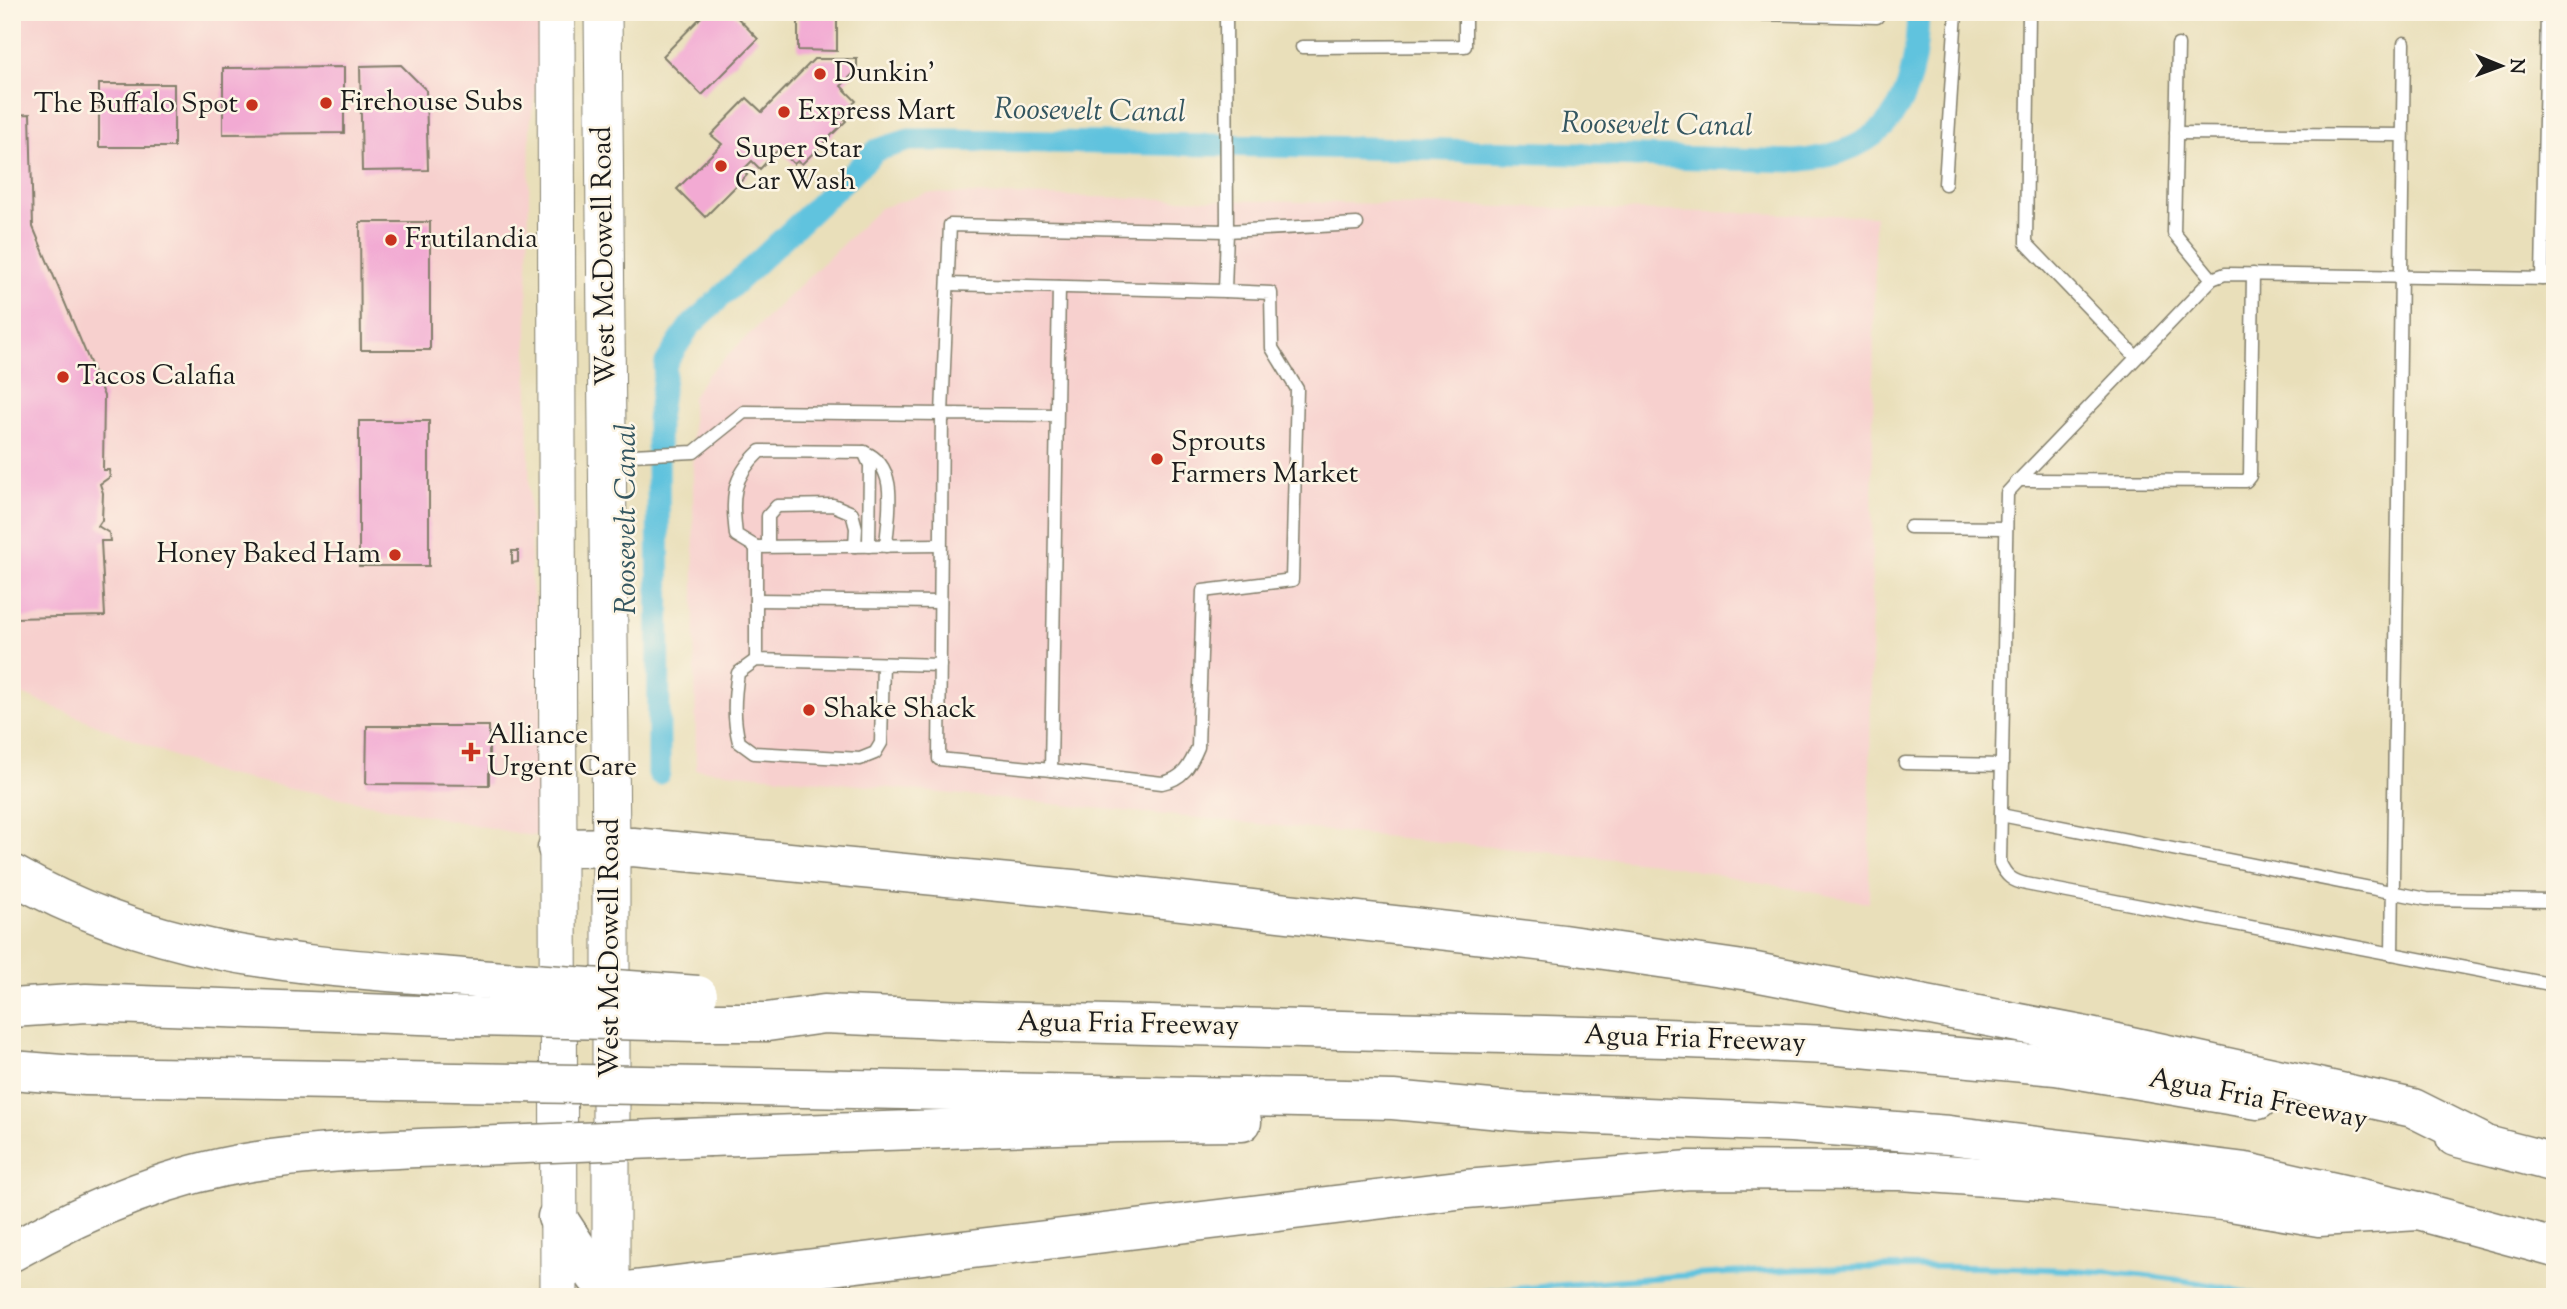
<svg xmlns="http://www.w3.org/2000/svg" width="2567" height="1309" viewBox="0 0 2567 1309" font-family="'Sorts Mill Goudy',serif">
<rect width="100%" height="100%" fill="#fcf5e5"/>
<filter id="ink" filterUnits="userSpaceOnUse"><feTurbulence type="fractalNoise" baseFrequency=".0143" numOctaves="2"/><feDisplacementMap in="SourceGraphic" scale="14" xChannelSelector="R" yChannelSelector="G"/><feConvolveMatrix kernelMatrix="1 2 1 2 8 2 1 2 1" color-interpolation-filters="sRGB"/></filter>
<filter id="wash" filterUnits="userSpaceOnUse"><feTurbulence type="fractalNoise" baseFrequency=".00686" numOctaves="4" result="noise"/><feDisplacementMap in="SourceGraphic" scale="28" xChannelSelector="R" yChannelSelector="G"/><feGaussianBlur stdDeviation="1.57" result="paint"/><feColorMatrix in="noise" values="0 0 0 0 0 0 0 0 0 0 0 0 0 0 0 0 0 1.4 0 .05"/><feComposite in="paint" operator="in"/></filter>
<g filter="url(#wash)">
<rect width="100%" height="100%" fill="#e9dfba"/>
<g fill="#f7d0ce">
<polygon points="12,12 539,12 542,50 530,126 527,339 531,578 542,666 542,836 525,835 212,772 12,690"/>
<polygon points="927,193 1875,216 1869,903 1656,863 696,769 692,397 706,376 880,208"/>
</g>
<g fill="none" stroke-linecap="round" stroke-linejoin="round">
<path stroke="#60c3de" stroke-width="6" d="M 1429,1297 C 1611,1280 1793,1264 1975,1267 C 2074,1269 2169,1272 2265,1297"/>
<path stroke="#60c3de" stroke-width="23" d="M 659,773 L 658,420 L 666,363 L 689,327 L 877,150 L 909,140 L 949,140 L 1416,149 L 1795,161 C 1891,152 1916,103 1918,12"/>
</g>
<g id="blocks">
<g fill="#f2aad3">
<polygon points="706,12 732,12 758,39 702,95 663,56"/>
<polygon points="798,12 837,12 837,51 798,50"/>
<polygon points="814,59 857,59 857,70 841,86 856,101 841,116 846,121 802,164 798,161 794,164 779,149 760,169 752,161 744,169 747,175 705,217 677,189 722,144 711,135 747,98 762,112"/>
<polygon points="401,65 426,90 428,170 362,171 360,66"/>
<polygon points="344,67 344,133 223,134 223,68"/>
<rect x="99" y="84" width="75" height="63"/>
<polygon points="30,114 33,227 104,396 103,470 109,470 110,477 100,484 103,493 102,520 98,526 109,533 110,541 101,541 105,616 12,618 12,115"/>
<polygon points="360,222 430,222 430,350 361,350"/>
<rect x="359" y="421" width="70" height="145"/>
<polygon points="512,551 518,551 518,562 512,563"/>
<polygon points="367,726 489,726 489,785 366,784"/>
</g>
</g>
</g>
<g filter="url(#ink)">
<use href="#blocks" fill-opacity="0" stroke="#827e6b" stroke-width="2"/>
<g fill="none" stroke-linecap="round" stroke-linejoin="round">
<defs>
<g id="service">
<polyline points="1687,12 1877,17 1877,12"/>
<polyline points="2029,12 2026,243 2136,357"/>
<polyline points="2178,45 2174,233 2212,279"/>
<polyline points="1302,47 1465,46 1465,12"/>
<polyline points="2176,133 2402,135"/>
<polyline points="1945,184 1956,12"/>
<polyline points="2542,279 2547,12"/>
<path d="M 2555,279 L 2225,274 L 2212,279 L 2019,480 L 2007,493 L 2000,863 C 2006,876 2012,881 2026,884 L 2555,985"/>
<polyline points="948,284 1225,291 1227,231 1357,224"/>
<polyline points="1056,415 942,414 939,759 1051,770 1059,287"/>
<path d="M 864,452 C 900,466 888,514 886,546"/>
<polyline points="611,456 694,452 744,412 942,414 950,225 1227,231 1226,12"/>
<polyline points="2019,480 2246,481 2250,476 2253,274"/>
<polyline points="1910,527 2006,528"/>
<polyline points="768,546 768,516 777,506 833,505 852,513 856,528 855,546"/>
<path d="M 756,547 L 736,535 C 732,497 731,478 760,451 L 864,452 L 870,465 L 869,546"/>
<polyline points="756,600 940,602"/>
<polyline points="756,660 756,547 940,545"/>
<path d="M 883,664 L 881,743 L 875,753 L 860,759 L 754,753 L 739,742 C 733,719 734,698 738,673 L 756,660 L 940,665"/>
<polyline points="1905,763 2002,765"/>
<path d="M 1051,770 L 1162,783 C 1183,779 1190,766 1198,747 L 1203,591 L 1292,580 L 1297,389 L 1272,348 L 1271,293 L 1225,291"/>
<polyline points="2001,815 2426,899 2555,901"/>
<polyline points="2392,954 2404,43"/>
</g>
<g id="primary">
<polyline points="556,12 559,1297"/>
<polyline points="603,12 611,848 611,1297"/>
</g>
<g id="motorway">
<polyline points="557,848 633,847 1093,891 1563,944 1750,971 2081,1035 2413,1108 2481,1142"/>
<path d="M 12,874 C 164,961 308,965 477,979"/>
<polyline points="12,1008 86,1003 476,1017"/>
<polyline points="697,1022 767,1022 824,1014 988,1021 1665,1038 1828,1045 2056,1066 2258,1100"/>
<polyline points="705,1086 1393,1100 1523,1112 1791,1123 1949,1135 2246,1172 2418,1211 2555,1248"/>
<polyline points="710,1137 1117,1123 1242,1122"/>
<polyline points="2455,1137 2555,1163"/>
<polyline points="557,1217 596,1277 618,1292 1466,1189 1690,1170 1901,1171 2056,1182 2231,1202 2319,1217 2418,1211"/>
<path d="M 12,1252 C 86,1210 167,1175 251,1162 C 325,1150 399,1149 474,1146"/>
</g>
</defs>
<use href="#service" stroke="#827e6b" stroke-width="15"/>
<use href="#primary" stroke="#827e6b" stroke-width="39"/>
<use href="#motorway" stroke="#827e6b" stroke-width="41"/>
<use href="#service" stroke="#fff" stroke-width="12"/>
<use href="#primary" stroke="#fff" stroke-width="37"/>
<use href="#motorway" stroke="#fff" stroke-width="38"/>
<defs>
<g id="motorway-bridge">
<polyline points="477,979 698,995"/>
<polyline points="476,1017 697,1022"/>
<polyline points="12,1070 86,1076 705,1086"/>
<polyline points="474,1146 710,1137"/>
</g>
</defs>
<use href="#motorway-bridge" stroke="#827e6b" stroke-width="41" stroke-linecap="butt"/>
<use href="#motorway-bridge" stroke="#fff" stroke-width="38"/>
</g>
</g>
<g fill="#c8321e" stroke="#fcf5e5" stroke-width="2.5">
<circle cx="820" cy="74" r="7"/>
<circle cx="326" cy="103" r="7"/>
<circle cx="252" cy="105" r="7"/>
<circle cx="784" cy="112" r="7"/>
<circle cx="721" cy="166" r="7"/>
<circle cx="391" cy="240" r="7"/>
<circle cx="63" cy="377" r="7"/>
<circle cx="1157" cy="459" r="7"/>
<circle cx="395" cy="555" r="7"/>
<circle cx="809" cy="710" r="7"/>
<path d="M467.5 741.5h7v7h7v7h-7v7h-7v-7h-7v-7h7z"/>
</g>
<g text-anchor="middle" dominant-baseline="central" stroke-width="5" stroke-linejoin="round" paint-order="stroke">
<g font-size="28" fill="#1c1c1c" stroke="#fcf5e5" text-anchor="start">
<text x="834" y="74">Dunkin'</text>
<text x="340" y="103">Firehouse Subs</text>
<text x="238" y="105" text-anchor="end">The Buffalo Spot</text>
<text x="798" y="112">Express Mart</text>
<text x="735" y="150">Super Star<tspan x="735" dy="32">Car Wash</tspan></text>
<text x="405" y="240">Frutilandia</text>
<text x="77" y="377">Tacos Calafia</text>
<text x="1171" y="443">Sprouts<tspan x="1171" dy="32">Farmers Market</tspan></text>
<text x="381" y="555" text-anchor="end">Honey Baked Ham</text>
<text x="823" y="710">Shake Shack</text>
<text x="487" y="736">Alliance<tspan x="487" dy="32">Urgent Care</tspan></text>
</g>
<g font-size="28" fill="#1c1c1c" stroke="#fcf5e5">
<text transform="translate(605 256) rotate(-91)">West McDowell Road</text>
<text transform="translate(611 948) rotate(-90)">West McDowell Road</text>
<text transform="translate(1128 1025) rotate(1)">Agua Fria Freeway</text>
<text transform="translate(1695 1040) rotate(2)">Agua Fria Freeway</text>
<text transform="translate(2258 1100) rotate(11)">Agua Fria Freeway</text>
</g>
<g font-size="30" font-style="italic" fill="#345660" stroke="#fcf5e5">
<text transform="translate(1090 112) rotate(1)">Roosevelt Canal</text>
<text transform="translate(1657 126) rotate(1)">Roosevelt Canal</text>
<text transform="translate(627 519) rotate(-90)">Roosevelt Canal</text>
</g>
</g>
<rect width="2567" height="1309" fill="none" stroke="#fcf5e5" stroke-width="42"/>
<g transform="translate(2501 66) rotate(91)" stroke="#fcf5e5" stroke-width="5" paint-order="stroke">
<path d="M0-5L12 26L0 18L-12 26Z" fill="#1c1c1c"/>
<text y="-10" font-size="19" font-weight="bold" text-anchor="middle" fill="#1c1c1c">N</text>
</g>
</svg>
